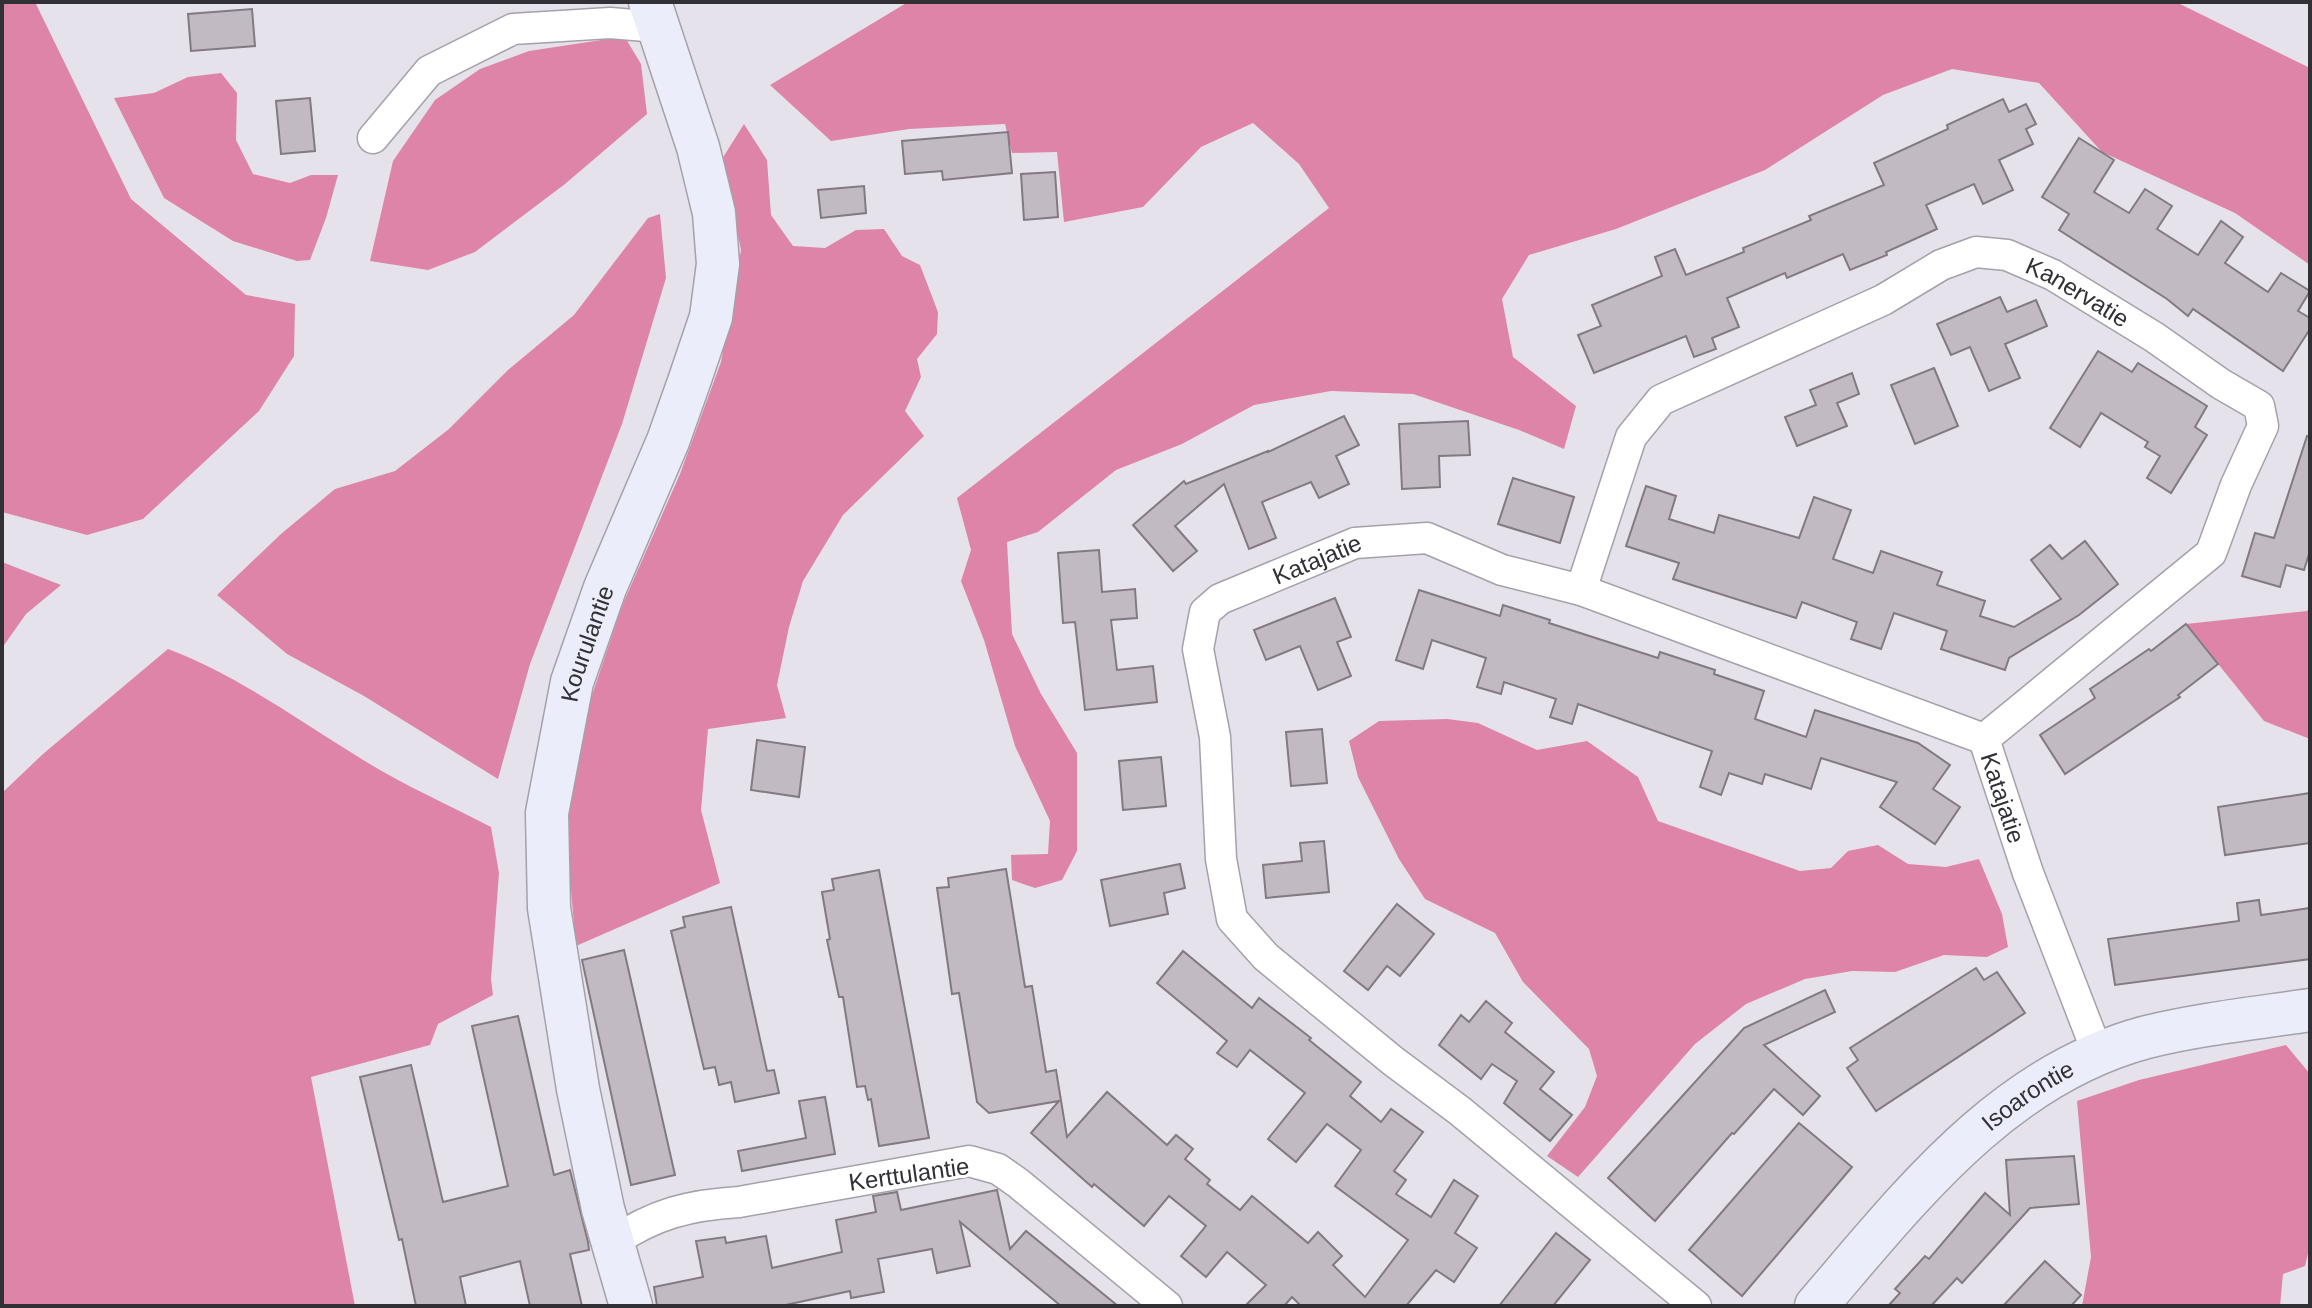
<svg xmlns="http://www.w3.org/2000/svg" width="2312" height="1308" viewBox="0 0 2312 1308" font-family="Helvetica,sans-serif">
<rect width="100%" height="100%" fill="#e6e2ec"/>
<g fill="#de84a9">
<polygon points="2,2 35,2 131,199 246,295 295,304 294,356 259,411 143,519 87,535 2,512"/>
<polygon points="908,2 2176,2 2310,68 2310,265 2235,213 2102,152 2039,83 1952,69 1883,95 1765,170 1616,229 1529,255 1502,299 1513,357 1576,406 1564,449 1519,430 1413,394 1331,391 1254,405 1182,444 1116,470 1038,532 1007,542 1012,634 1041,694 1077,753 1077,851 1062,880 1035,888 1012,880 1011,855 1048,854 1050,821 1015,746 984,640 961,581 971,550 957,498 1329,208 1299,164 1253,123 1201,147 1143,207 1064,222 1057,152 1012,153 1005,124 909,129 831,141 770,85"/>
<polygon points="608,39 626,39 641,64 647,114 565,184 475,252 428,270 370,261 393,161 435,100 480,69 529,51"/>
<polygon points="221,73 237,93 236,140 253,174 290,183 311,175 338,175 326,218 310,260 297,261 233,241 164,198 114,98 154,93 188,77"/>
<polygon points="744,124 767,160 771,215 793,246 825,248 856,230 884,229 902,256 920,265 938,312 937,334 917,359 921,377 905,411 924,436 843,515 803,581 789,627 777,685 786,718 708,729 701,810 720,883 576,946 564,813 585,716 622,606 680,474 721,362 741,250 722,159"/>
<polygon points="660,214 666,278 622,424 530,664 498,779 364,696 287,654 217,595 281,534 335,489 395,471 449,429 508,370 574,315 648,218"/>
<polygon points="2,562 61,585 26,614 2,648"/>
<polygon points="2310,606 2310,739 2264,721 2186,624 2307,611"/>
<path d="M 168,649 C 237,675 298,720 360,758 C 401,784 447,804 491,827 L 499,873 L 491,979 L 493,995 L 438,1024 L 430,1045 L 311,1077 L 355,1306 L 2,1306 L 2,793 L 43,754 Z"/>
<polygon points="1447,719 1478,723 1537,750 1587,741 1638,777 1658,821 1800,871 1831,868 1848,851 1878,845 1908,864 1946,867 1979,859 2002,914 2008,947 1987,957 1944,955 1895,972 1852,971 1805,979 1746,1004 1695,1044 1578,1177 1547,1156 1585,1107 1597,1076 1589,1049 1523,982 1495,933 1425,899 1399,859 1358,777 1349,741 1379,721"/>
<polygon points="2286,1045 2310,1074 2310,1245 2305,1266 2283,1274 2280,1306 2082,1306 2091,1257 2077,1101 2139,1080"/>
</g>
<g fill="#c2bac2" stroke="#827a81" stroke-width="2">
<polygon points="252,9 255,46 191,51 188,14"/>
<polygon points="310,98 315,151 281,154 276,101"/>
<polygon points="2003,99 2009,112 2026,104 2036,124 2026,129 2033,144 1999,160 2013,190 1983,204 1974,184 1926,205 1937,229 1886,252 1887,255 1850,270 1843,254 1787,278 1785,273 1727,298 1739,327 1712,338 1716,349 1694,357 1686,336 1594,373 1578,335 1601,326 1592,305 1662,276 1655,257 1675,249 1686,275 1744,252 1743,248 1811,220 1809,216 1884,185 1874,163 1948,129 1947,125"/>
<polygon points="1008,132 1012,173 943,180 942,171 905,174 902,141"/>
<polygon points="2079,138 2114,160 2094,192 2129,213 2145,189 2172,206 2157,229 2198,255 2221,221 2243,237 2225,263 2268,292 2281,273 2310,291 2298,311 2310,318 2310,329 2283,371 2193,309 2188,316 2167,299 2059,230 2069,214 2042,197"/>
<polygon points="1055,172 1058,217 1024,220 1021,174"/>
<polygon points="864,186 866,213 821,218 818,190"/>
<polygon points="2000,297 2007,312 2036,300 2047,326 2005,344 2020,378 1989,391 1970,347 1951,355 1937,324"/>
<polygon points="2098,351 2132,372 2138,363 2207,406 2195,427 2207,435 2171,493 2147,478 2160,456 2145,447 2148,442 2101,413 2080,447 2050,428"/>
<polygon points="1934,368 1958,426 1915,444 1891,385"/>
<polygon points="1852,373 1859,394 1837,403 1847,426 1797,446 1785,417 1816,405 1810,390"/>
<polygon points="1344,416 1359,445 1336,456 1349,484 1319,498 1311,482 1262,502 1276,538 1249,549 1224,484 1175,526 1197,551 1173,571 1133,525 1184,481 1186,484 1268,451 1268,452"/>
<polygon points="1468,421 1470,455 1439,456 1440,487 1402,489 1399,424"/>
<polygon points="2307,436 2310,437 2310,551 2304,570 2286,565 2280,587 2242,576 2255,533 2274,538"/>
<polygon points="1513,478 1574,497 1560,543 1498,524"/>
<polygon points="1646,486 1676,496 1669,519 1714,533 1719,515 1799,538 1814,497 1851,510 1833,559 1873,573 1881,551 1942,572 1937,585 1985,601 1980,616 2014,627 2061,599 2031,560 2050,545 2062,559 2085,541 2118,584 2079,615 2009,658 2005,670 1941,649 1947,631 1894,613 1881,649 1851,639 1857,622 1802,602 1796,618 1673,579 1679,563 1626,546"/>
<polygon points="1099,550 1102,592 1135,589 1137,618 1111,620 1117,670 1153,666 1157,702 1085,710 1075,622 1063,623 1058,553"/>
<polygon points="1419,590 1500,616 1503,605 1550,620 1549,623 1658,658 1660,652 1715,670 1714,674 1764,691 1755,719 1806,737 1815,710 1918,743 1950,765 1933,789 1960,807 1935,844 1880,807 1897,782 1821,758 1811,789 1765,774 1762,784 1729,773 1721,795 1700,787 1712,751 1578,704 1572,724 1550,717 1556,699 1504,682 1501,694 1477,687 1486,658 1432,640 1423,669 1396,660"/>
<polygon points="1335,598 1351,637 1337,642 1351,676 1318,690 1300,646 1266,660 1254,630"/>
<polygon points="2186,624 2218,664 2178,695 2180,697 2065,774 2040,735 2095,698 2090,689 2149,649 2151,651"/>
<polygon points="1322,729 1327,783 1291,786 1286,732"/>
<polygon points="757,740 805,747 799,797 751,790"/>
<polygon points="1161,757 1166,806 1123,810 1119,761"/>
<polygon points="2310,793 2310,843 2225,855 2218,807"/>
<polygon points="1324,841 1329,892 1266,898 1263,865 1302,861 1300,843"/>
<polygon points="1180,864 1185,888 1164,893 1168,914 1110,926 1101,880"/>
<polygon points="1006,869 1025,987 1032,986 1046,1072 1056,1070 1067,1137 1107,1092 1167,1145 1176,1135 1193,1149 1185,1159 1210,1180 1207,1184 1240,1210 1252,1196 1308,1243 1318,1232 1342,1256 1333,1265 1365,1297 1408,1240 1335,1186 1361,1150 1327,1124 1296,1162 1268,1139 1305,1093 1250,1050 1237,1067 1217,1053 1227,1041 1157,983 1183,951 1252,1008 1259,998 1311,1038 1309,1040 1361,1082 1350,1096 1381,1122 1391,1109 1423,1132 1394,1171 1406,1180 1396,1194 1431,1217 1454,1180 1478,1196 1455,1233 1477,1248 1454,1282 1436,1270 1406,1306 1301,1306 1292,1297 1284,1306 1245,1306 1266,1285 1227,1252 1206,1277 1181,1256 1206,1226 1169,1196 1144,1226 1094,1184 1092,1187 1031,1133 1059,1101 989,1113 977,1102 959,993 952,994 937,888 949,887 948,878"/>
<polygon points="879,870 929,1138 879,1146 871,1099 868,1100 865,1086 857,1087 843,997 839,997 827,940 830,939 822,892 834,890 832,879"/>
<polygon points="2259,900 2261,915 2310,908 2310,959 2115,985 2108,939 2239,921 2237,903"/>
<polygon points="1397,904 1434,934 1400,976 1387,966 1368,990 1344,971"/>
<polygon points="731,907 767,1071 774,1070 779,1093 735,1102 731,1082 719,1085 715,1067 704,1069 671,931 685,927 683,917"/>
<polygon points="624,950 675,1175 631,1185 582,960"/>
<polygon points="1976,968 1984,980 1997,972 2025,1013 1876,1111 1847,1068 1858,1060 1850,1048"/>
<polygon points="1825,990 1835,1012 1764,1045 1820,1096 1803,1115 1774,1089 1734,1134 1732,1133 1655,1221 1608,1178 1744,1028"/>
<polygon points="1486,1001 1512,1023 1505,1032 1554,1072 1540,1089 1572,1115 1550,1141 1504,1103 1517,1081 1492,1064 1481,1079 1439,1045 1461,1015 1469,1022"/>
<polygon points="518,1016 554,1175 570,1170 588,1242 589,1250 570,1254 582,1306 530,1306 520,1261 460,1277 466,1306 416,1306 402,1239 399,1240 360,1077 411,1065 443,1202 508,1186 472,1026"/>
<polygon points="825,1097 835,1154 742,1171 738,1151 806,1138 799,1101"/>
<polygon points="1799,1123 1852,1167 1742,1296 1689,1250"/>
<polygon points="2074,1156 2079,1204 2030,1208 1962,1283 1957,1278 1931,1306 1888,1306 1900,1293 1895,1289 1925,1256 1929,1259 1985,1193 2010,1215 2006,1160"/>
<polygon points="997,1190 1010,1249 1026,1231 1118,1306 1061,1306 960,1222 970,1266 937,1273 932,1249 878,1259 884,1292 851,1298 850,1291 781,1306 657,1306 654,1287 703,1277 696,1241 725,1237 726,1243 766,1236 772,1268 842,1252 836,1220 876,1212 873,1196 897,1192 901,1210"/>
<polygon points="1556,1233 1590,1260 1553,1306 1499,1306"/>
<polygon points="2045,1261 2081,1295 2071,1306 2003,1306"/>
</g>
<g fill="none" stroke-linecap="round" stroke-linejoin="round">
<defs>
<g id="street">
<polyline points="373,138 429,71 513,29 610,23 658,27"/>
<path id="s1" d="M 1581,590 L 1631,437 L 1661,400 L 1883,300 L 1941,265 L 1976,252 L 2007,255 L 2053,275 L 2154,337 L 2221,384 L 2259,406 L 2263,426 L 2236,485 L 2211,553 L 1984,739"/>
<path d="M 613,1242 C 654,1214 689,1205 739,1202 L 969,1161 L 998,1169 L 1018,1183 L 1167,1306"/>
<path id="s2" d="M 1696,1306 L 1460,1111 L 1393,1061 L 1266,957 L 1232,919 L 1221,859 L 1215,737 L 1198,649 L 1205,612 L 1220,599 L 1355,543 L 1427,538 L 1502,570 L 1581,590 L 1984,739 L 2028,873 L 2098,1054"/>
</g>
<g id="secondary">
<path id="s3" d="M 631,1306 L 603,1209 L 578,1089 L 549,908 L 547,813 L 572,682 L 605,588 L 668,441 L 690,379 L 711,317 L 718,264 L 714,213 L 698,147 L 650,2"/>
<path id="s4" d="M 1816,1306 C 1909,1198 2002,1075 2147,1037 C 2200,1024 2256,1018 2310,1010"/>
</g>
</defs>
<use href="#street" stroke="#a4a1aa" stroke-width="33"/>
<use href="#secondary" stroke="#a4a1aa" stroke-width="45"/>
<use href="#street" stroke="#fff" stroke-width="30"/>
<use href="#secondary" stroke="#ebeefa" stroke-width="42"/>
</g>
<g text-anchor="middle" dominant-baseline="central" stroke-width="6" stroke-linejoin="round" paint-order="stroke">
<g font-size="24" fill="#313034" stroke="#fff">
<text stroke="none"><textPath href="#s1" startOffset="668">Kanervatie</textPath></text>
<text stroke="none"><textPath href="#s2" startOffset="1040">Katajatie</textPath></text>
<text stroke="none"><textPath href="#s3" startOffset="676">Kourulantie</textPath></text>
<text stroke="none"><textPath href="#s2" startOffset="1808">Katajatie</textPath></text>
<text stroke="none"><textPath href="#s4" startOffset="300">Isoarontie</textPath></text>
<text transform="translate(909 1174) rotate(-8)">Kerttulantie</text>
</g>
</g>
<rect width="2312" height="1308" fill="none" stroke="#313034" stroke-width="8"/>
</svg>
